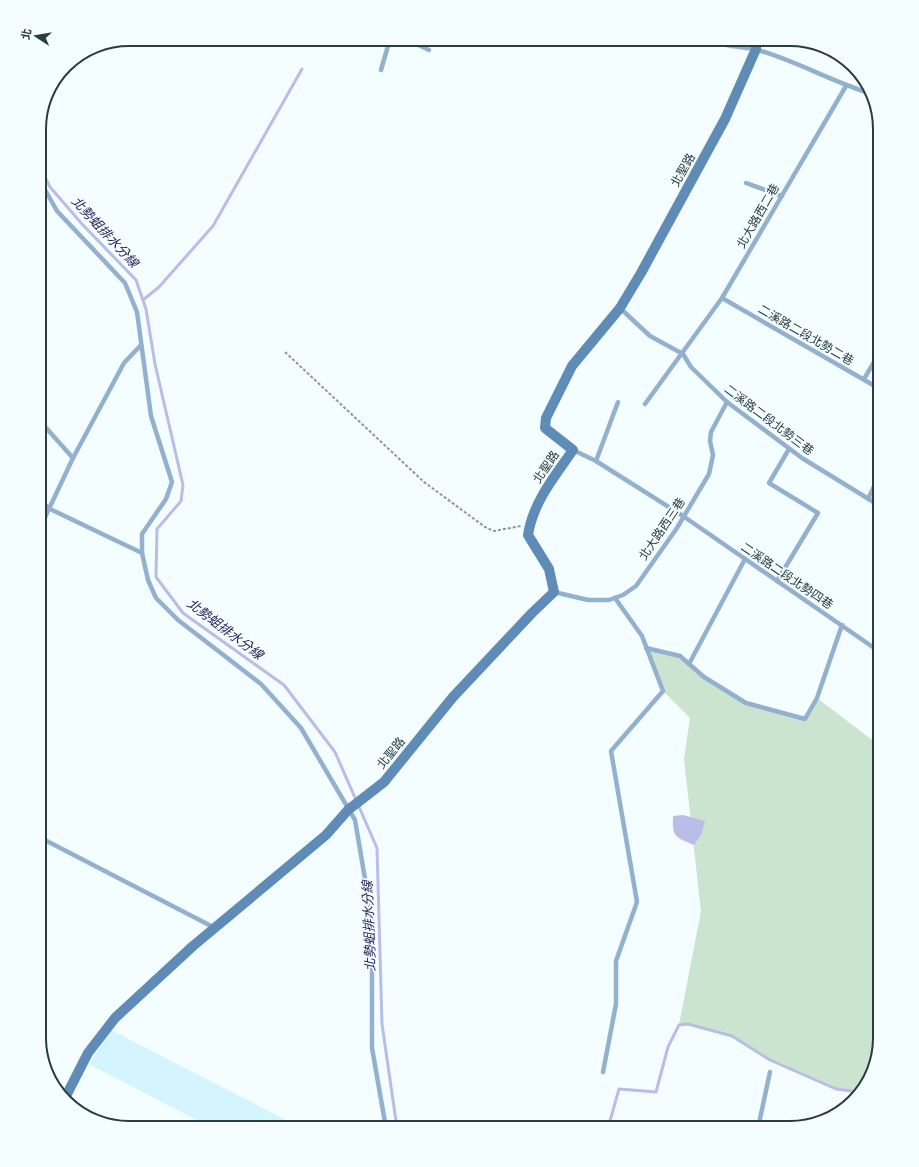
<svg xmlns="http://www.w3.org/2000/svg" width="919" height="1167" viewBox="0 0 919 1167" font-family="'Fira Sans','Noto Sans TC',sans-serif">
<rect width="100%" height="100%" fill="#f4fdff"/>
<polygon fill="#d4f5fd" points="111,1030 286,1120 282,1128 212,1128 89,1064"/>
<polygon fill="#cbe4cf" points="646,648 680,656 704,677 746,703 805,719 817,698 880,746 880,1039 868,1083 857,1094 836,1089 770,1060 732,1036 688,1024 679,1025 701,911 684,759 690,718 663,691"/>
<path fill="#b9bde7" d="M 683,815 L 705,821 L 701,835 L 694,845 C 675,837 672,837 673,816 Z"/>
<g fill="none" stroke-linecap="round" stroke-linejoin="round">
<g stroke="#b9bde7" stroke-width="3">
<polyline points="39,165 50,187 82,224 136,280 146,309 155,364 183,485 181,501 157,529 156,577 183,613 284,685 335,752 377,848 382,1024 397,1128"/>
<polyline points="143,300 159,287 213,226 302,69"/>
<polyline points="608,1128 619,1089 656,1092 668,1047 679,1025 688,1024 732,1036 770,1060 836,1089 860,1092"/>
</g>
<polyline stroke="#8a999c" stroke-width="2" stroke-dasharray="3 2" stroke-linecap="butt" points="285,352 424,482 485,527 494,531 521,526"/>
<g stroke="#93b1ce" stroke-width="4.5">
<polyline points="406,39 429,50"/>
<path d="M 711,39 C 725,48 743,46 758,50 C 796,61 831,81 869,93"/>
<polyline points="381,70 390,39"/>
<polyline points="39,179 57,211 125,283 137,312 151,416 172,482 166,499 142,534 142,553 148,580 156,598 178,620 261,684 301,728 355,820 372,920 372,1048 386,1128"/>
<polyline points="746,183 782,196"/>
<polyline points="877,191 880,186"/>
<polyline points="722,298 880,389"/>
<polyline points="620,308 650,336 683,354 691,367 727,402 802,458 880,506"/>
<polyline points="864,379 880,352"/>
<polyline points="645,404 722,298 846,86"/>
<polyline points="39,420 73,458"/>
<polyline points="573,450 596,461 683,516 880,652"/>
<polyline points="596,461 618,402"/>
<polyline points="868,499 880,474"/>
<polyline points="39,500 50,509 142,553"/>
<polyline points="39,530 73,458 124,363 141,345"/>
<polyline points="777,581 818,513 769,483 789,449"/>
<polyline points="554,592 588,600 609,600 623,595 636,586 677,528 709,474 713,455 710,441 711,432 727,402"/>
<polyline points="646,648 680,656 704,677 746,703 805,719 817,698 842,625"/>
<polyline points="689,664 745,559"/>
<polyline points="39,837 215,928"/>
<polyline points="603,1072 616,1004 616,961 637,902 611,751 663,691 642,636 615,598"/>
<polyline points="758,1128 770,1072"/>
</g>
<path stroke="#5f8cb6" stroke-width="10" d="M 65,1098 L 88,1053 L 115,1018 L 193,946 L 326,835 L 348,810 L 384,782 L 453,697 L 532,613 L 554,592 L 549,569 L 528,535 C 533,502 555,476 573,450 L 545,428 L 546,418 L 572,366 L 620,308 L 641,273 L 725,119 L 756,49 L 756,39"/>
</g>
<g text-anchor="middle" dominant-baseline="central" stroke-width="3.5" stroke-linejoin="round" paint-order="stroke">
<g font-size="12" fill="#293c40" stroke="#f4fdff">
<text transform="translate(683 170) rotate(-61)">北聖路</text>
<text transform="translate(758 216) rotate(-60)">北大路西二巷</text>
<text transform="translate(806 335) rotate(30)">二溪路二段北勢二巷</text>
<text transform="translate(769 420) rotate(37)">二溪路二段北勢三巷</text>
<text transform="translate(546 467) rotate(-56)">北聖路</text>
<text transform="translate(662 529) rotate(-56)">北大路西三巷</text>
<text transform="translate(787 576) rotate(34)">二溪路二段北勢四巷</text>
<text transform="translate(391 753) rotate(-51)">北聖路</text>
</g>
<g font-size="13" font-style="italic" fill="#262557" stroke="#f4fdff">
<text transform="translate(105 232) rotate(47)">北勢蛆排水分線</text>
<text transform="translate(225 629) rotate(37)">北勢蛆排水分線</text>
<text transform="translate(369 926) rotate(-92)">北勢蛆排水分線</text>
</g>
</g>
<path d="M0 0H919V1167H0ZM129 46H790A83 83 0 0 1 873 129V1038A83 83 0 0 1 790 1121H129A83 83 0 0 1 46 1038V129A83 83 0 0 1 129 46Z" fill="#f4fdff" fill-rule="evenodd"/>
<path fill="none" stroke="#293c40" stroke-width="2" d="M129 46H790A83 83 0 0 1 873 129V1038A83 83 0 0 1 790 1121H129A83 83 0 0 1 46 1038V129A83 83 0 0 1 129 46Z"/>
<g transform="translate(36 36) rotate(282)" stroke="#f4fdff" stroke-width="3" paint-order="stroke">
<path d="M0-3L7 15L0 10L-7 15Z" fill="#293c40"/>
<text y="-6" font-size="11" font-weight="bold" text-anchor="middle" fill="#293c40">北</text>
</g>
</svg>
